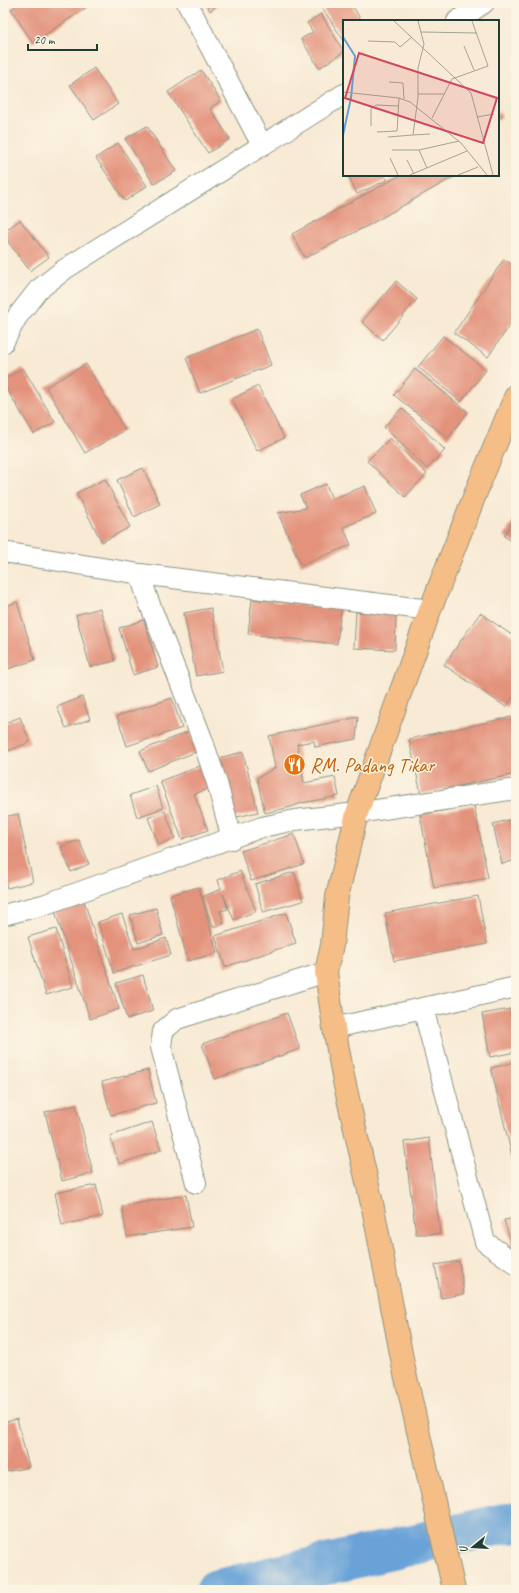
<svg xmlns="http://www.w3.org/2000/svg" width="519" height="1593" viewBox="0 0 519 1593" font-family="Caveat,sans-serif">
<rect width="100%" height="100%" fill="#fcf5e5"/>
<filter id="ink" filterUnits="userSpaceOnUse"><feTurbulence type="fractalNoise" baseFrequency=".025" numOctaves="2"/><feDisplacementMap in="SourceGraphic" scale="8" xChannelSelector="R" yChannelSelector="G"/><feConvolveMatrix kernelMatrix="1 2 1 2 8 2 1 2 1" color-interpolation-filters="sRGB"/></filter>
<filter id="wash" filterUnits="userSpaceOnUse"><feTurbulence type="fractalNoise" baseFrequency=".012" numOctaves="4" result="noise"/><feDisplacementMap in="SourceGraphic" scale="16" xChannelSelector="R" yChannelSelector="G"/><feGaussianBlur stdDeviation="0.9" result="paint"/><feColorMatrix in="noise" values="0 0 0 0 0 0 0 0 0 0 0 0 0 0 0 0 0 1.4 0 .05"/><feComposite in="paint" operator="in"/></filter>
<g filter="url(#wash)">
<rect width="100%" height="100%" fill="#f8ead4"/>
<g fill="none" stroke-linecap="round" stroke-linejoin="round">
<polyline stroke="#67a2d7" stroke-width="41" points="216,1590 502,1524 516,1523"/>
</g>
<g id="blocks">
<g fill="#e3927b">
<polygon points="3,3 11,3 3,8"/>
<polygon points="19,3 93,3 33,43 11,9"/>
<polygon points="205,3 221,3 210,11"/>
<polygon points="319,3 359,3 353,7 362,21 344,21 344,41"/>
<polygon points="321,14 344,52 319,68 301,39 313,32 307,23"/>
<polygon points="94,68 118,104 94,120 70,85"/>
<polygon points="201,70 221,101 210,108 230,139 208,153 168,92"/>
<polygon points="498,111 502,117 498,120"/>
<polygon points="147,126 176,171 154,184 125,139"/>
<polygon points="118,143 147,186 125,201 96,158"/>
<polygon points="348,175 384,175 387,180 357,194"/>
<polygon points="401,175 457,175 367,226 305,258 292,234"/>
<polygon points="20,220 49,257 30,271 3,235 3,232"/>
<polygon points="504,259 516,267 516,316 488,357 454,333"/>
<polygon points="396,281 417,299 383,340 362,322"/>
<polygon points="257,329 271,365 200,393 186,358"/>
<polygon points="443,336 486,370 461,402 418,367"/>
<polygon points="86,364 125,430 85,453 46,387"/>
<polygon points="23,368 55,422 34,434 3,383 3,380"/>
<polygon points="415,369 468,412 448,438 394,395"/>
<polygon points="258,386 284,438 257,451 232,399"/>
<polygon points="402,408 445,450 427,469 384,427"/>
<polygon points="390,438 427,474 405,497 367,461"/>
<polygon points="143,468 160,504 134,517 117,480"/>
<polygon points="105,479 130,527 102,542 76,493"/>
<polygon points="326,484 332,499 365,486 376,514 343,527 351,545 301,565 278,513 306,508 300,495"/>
<polygon points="516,516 516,544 504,536"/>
<polygon points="252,599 341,609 337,644 248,634"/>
<polygon points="17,602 35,660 8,669 3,655 3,607"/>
<polygon points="100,608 115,661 90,667 76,615"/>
<polygon points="211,608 223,671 196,676 184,613"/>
<polygon points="356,612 396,614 395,650 354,648"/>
<polygon points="480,613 516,638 516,693 506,707 444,665"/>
<polygon points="144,620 158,667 133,675 119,628"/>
<polygon points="82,697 90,719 66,728 57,707"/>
<polygon points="172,698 182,728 127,746 117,716"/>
<polygon points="20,717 30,742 3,753 3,724"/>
<polygon points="358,717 356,739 315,747 314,741 297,744 304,783 335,777 339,796 302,803 291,807 265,813 257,778 275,768 269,736"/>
<polygon points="511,717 516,740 516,774 421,794 409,739"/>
<polygon points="190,731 198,751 148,771 140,751"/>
<polygon points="243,752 258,812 229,819 214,759"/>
<polygon points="203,765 211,788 194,794 208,830 182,839 160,781"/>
<polygon points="156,786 163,808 137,817 130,795"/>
<polygon points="474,805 488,878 434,888 420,815"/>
<polygon points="165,811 175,838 159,845 148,818"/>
<polygon points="18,814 33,882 7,888 3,870 3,817"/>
<polygon points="516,818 516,860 502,864 493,824"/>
<polygon points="294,834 304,864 251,881 241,851"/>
<polygon points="79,840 89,864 71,872 61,847"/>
<polygon points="240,871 256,911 234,920 223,894 228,909 220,911 224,924 213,927 202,897 221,889 218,880"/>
<polygon points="294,872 303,901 263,912 255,884"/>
<polygon points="199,887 217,953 188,961 170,895"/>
<polygon points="478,896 487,944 394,961 385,913"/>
<polygon points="84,901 119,1009 90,1019 55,911"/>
<polygon points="156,908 163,935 138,943 130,915"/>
<polygon points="286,913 296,943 225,967 215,936"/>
<polygon points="122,914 134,949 166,938 171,955 114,973 98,922"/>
<polygon points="56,929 73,987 46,995 28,937"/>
<polygon points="143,975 153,1011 127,1019 116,983"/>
<polygon points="516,1008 516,1052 490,1057 482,1014"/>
<polygon points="287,1013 300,1049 215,1079 202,1044"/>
<polygon points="516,1062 516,1169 515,1169 491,1068"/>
<polygon points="148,1070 156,1103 111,1115 102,1082"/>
<polygon points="76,1105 93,1173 62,1181 45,1112"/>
<polygon points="152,1122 161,1150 119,1164 110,1136"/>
<polygon points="429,1138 440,1234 416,1234 404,1142"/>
<polygon points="96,1185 103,1216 62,1225 55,1193"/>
<polygon points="186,1195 192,1227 127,1237 122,1206"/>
<polygon points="516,1218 516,1248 513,1249 504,1220"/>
<polygon points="459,1261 464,1294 441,1298 435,1265"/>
<polygon points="17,1419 29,1467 5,1472 3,1465 3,1423"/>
</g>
</g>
</g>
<g filter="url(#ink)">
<use href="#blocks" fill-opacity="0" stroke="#8c9484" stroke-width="1"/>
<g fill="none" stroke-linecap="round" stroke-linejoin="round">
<defs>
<g id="street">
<polyline points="187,3 262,145"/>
<polyline points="457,21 484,3"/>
<polyline points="3,343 17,317 38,290 65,269 344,94"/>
<polyline points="3,552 140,574 430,610"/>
<polyline points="140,574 147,597 201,736 217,783 232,839"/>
<polyline points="3,915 43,905 262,827 295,820 357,813 516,789"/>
<polyline points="423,1008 485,1242 516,1264"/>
<polyline points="334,1028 516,987"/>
<polyline points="196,1183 161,1047 163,1031 177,1019 326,972"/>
</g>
<polyline id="primary" points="454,1590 404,1369 373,1208 344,1081 334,1028 326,972 332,945 337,897 357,813 430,610 480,482 516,395"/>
</defs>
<use href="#street" stroke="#8c9484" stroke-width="22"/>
<use href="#primary" stroke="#8c9484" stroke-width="24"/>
<use href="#street" stroke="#fff" stroke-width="20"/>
<use href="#primary" stroke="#f6be87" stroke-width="22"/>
</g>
</g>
<defs>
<symbol id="restaurant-disc" viewBox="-11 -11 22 22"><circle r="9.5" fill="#e8710a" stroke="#fcf5e5"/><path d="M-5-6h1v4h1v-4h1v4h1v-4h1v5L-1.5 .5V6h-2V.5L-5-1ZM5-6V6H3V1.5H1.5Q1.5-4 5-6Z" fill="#fff"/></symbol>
</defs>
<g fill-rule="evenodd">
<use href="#restaurant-disc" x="282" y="752" width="25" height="25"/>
</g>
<g text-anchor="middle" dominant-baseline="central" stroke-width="3" stroke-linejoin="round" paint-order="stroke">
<g font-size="20" fill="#c56008" stroke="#fcf5e5" text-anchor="start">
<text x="310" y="765">RM. Padang Tikar</text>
</g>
</g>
<g transform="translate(343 20)">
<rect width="156" height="156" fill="#f8ead4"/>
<path fill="none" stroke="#67a2d7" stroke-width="2" d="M 0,17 L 12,36 L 8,78 L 0,115"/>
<path fill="none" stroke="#a1a594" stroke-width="1" d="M 51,1 L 128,73 L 150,155M 78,12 L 134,13M 25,21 L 52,22 L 57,27 L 69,17M 121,26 L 131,50M 46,62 L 60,63 L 61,79M 0,72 L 56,78 L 67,82 L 118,123 L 144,155M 75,74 L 101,74M 134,97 L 151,94M 89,98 L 109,59 L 145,46 L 129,1M 28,106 L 28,89 L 33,85 L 55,86M 34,112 L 54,111 L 56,78M 70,115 L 87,114M 45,117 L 70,115 L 75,77 L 75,48 L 81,24 L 75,1M 49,130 L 76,130M 47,138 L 55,155M 64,140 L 71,154M 84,148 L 76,130 L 116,121M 67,155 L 124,131M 115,155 L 135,147"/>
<path fill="#d1495b" fill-opacity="0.15" stroke="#d1495b" stroke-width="2" d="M 16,33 L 154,78 L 140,123 L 2,78 Z"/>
<rect width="156" height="156" fill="none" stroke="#1f3d34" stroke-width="2"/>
</g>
<rect width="519" height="1593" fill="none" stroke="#fcf5e5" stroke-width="16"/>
<g transform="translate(473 1547) rotate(252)" stroke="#fcf5e5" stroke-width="3" paint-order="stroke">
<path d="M0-3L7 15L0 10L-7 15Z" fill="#1f3d34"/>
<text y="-6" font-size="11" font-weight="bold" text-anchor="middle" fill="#1f3d34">U</text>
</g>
<path d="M28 44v6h69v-6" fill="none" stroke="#1f3d34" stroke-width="2"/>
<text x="34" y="44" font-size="12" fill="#1f3d34" stroke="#fcf5e5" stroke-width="3" paint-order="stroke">20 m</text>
</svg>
